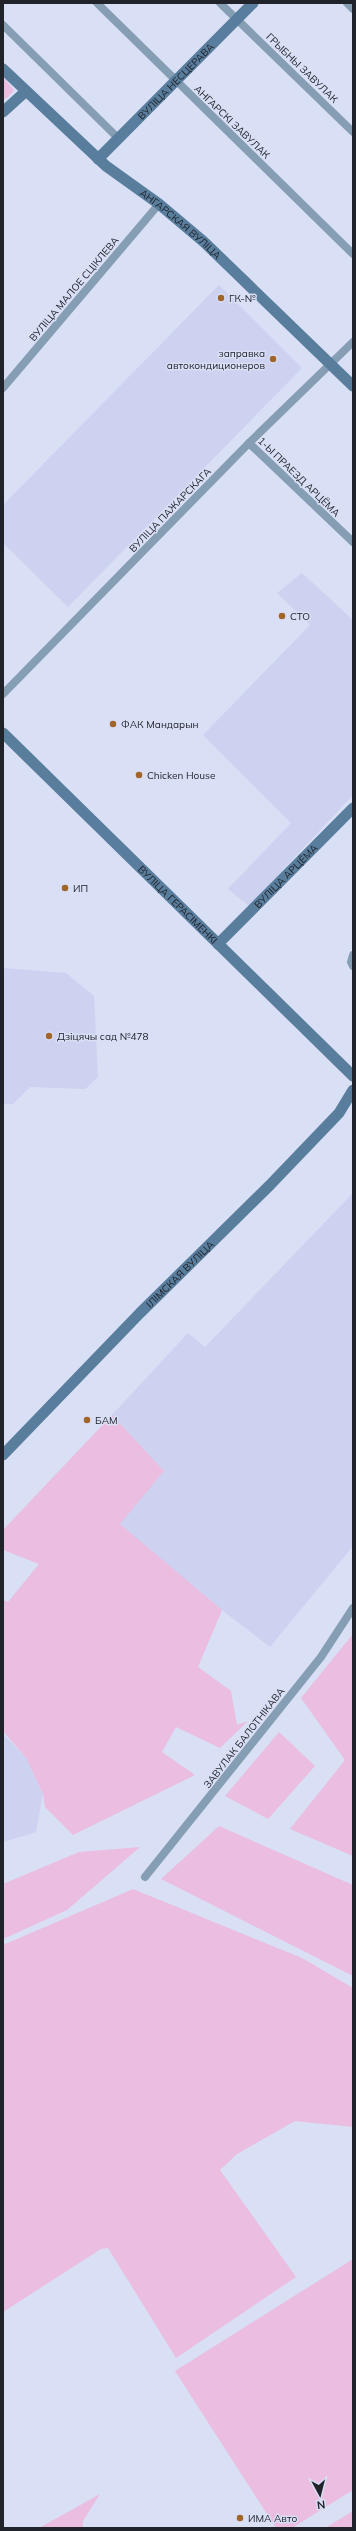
<svg xmlns="http://www.w3.org/2000/svg" width="356" height="2531" viewBox="0 0 356 2531" font-family="Mulish,sans-serif">
<rect width="100%" height="100%" fill="#d9dff5"/>
<g fill="#ccd2ef">
<polygon points="219,285 302,368 68,607 3,543 3,505"/>
<polygon points="302,573 353,620 353,795 249,906 228,889 291,823 203,735 310,625 277,593"/>
<polygon points="3,968 66,973 94,996 98,1077 85,1089 30,1087 13,1104 3,1104"/>
<polygon points="353,1193 353,1546 270,1647 222,1610 119,1524 164,1471 112,1415 188,1333 205,1347"/>
<polygon points="3,1734 26,1758 43,1794 36,1832 3,1842"/>
</g>
<g fill="#eabde1">
<polygon points="3,77 14,90 7,98 4,99"/>
<polygon points="112,1415 164,1471 120,1524 222,1610 198,1667 231,1691 237,1725 248,1721 220,1748 176,1727 162,1752 195,1775 73,1835 45,1807 43,1794 26,1758 3,1731 3,1600 8,1602 39,1564 3,1550 3,1530"/>
<polygon points="353,1634 353,1856 290,1829 345,1760 301,1698"/>
<polygon points="279,1732 315,1766 268,1819 225,1796"/>
<polygon points="219,1826 353,1885 353,1976 161,1879"/>
<polygon points="140,1847 67,1910 3,1939 3,1884 79,1852"/>
<polygon points="133,1889 302,1958 353,1988 353,2127 295,2121 237,2154 220,2170 296,2277 176,2358 108,2248 101,2249 3,2312 3,1945"/>
<polygon points="353,2259 353,2490 292,2528 276,2528 175,2371"/>
<polygon points="100,2494 83,2521 83,2528 39,2528"/>
<polygon points="353,2511 353,2528 325,2528"/>
</g>
<g fill="none" stroke-linecap="round" stroke-linejoin="round">
<g stroke="#869eb3" stroke-width="8">
<polyline points="97,3 353,254"/>
<polyline points="220,3 353,132"/>
<polyline points="347,3 353,9"/>
<polyline points="3,25 119,139"/>
<polyline points="3,388 159,204"/>
<polyline points="249,443 353,542"/>
<polyline points="3,694 249,443 353,342"/>
<polyline points="353,955 351,962 353,966"/>
<polyline points="145,1877 321,1657 353,1608"/>
</g>
<g stroke="#597d9c" stroke-width="11">
<path id="s1" d="M 3,69 L 106,166 L 159,204 L 204,242 L 353,386"/>
<polyline points="3,112 25,92"/>
<path id="s2" d="M 98,159 L 253,3"/>
<path id="s3" d="M 3,733 L 353,1076"/>
<path id="s4" d="M 218,944 L 353,808"/>
<path id="s5" d="M 3,1455 L 140,1313 L 270,1185 L 339,1113 L 353,1090"/>
</g>
</g>
<g fill="#a26529" stroke="#d9dff5" stroke-width="1.5">
<circle cx="221" cy="298" r="4"/>
<circle cx="273" cy="359" r="4"/>
<circle cx="282" cy="616" r="4"/>
<circle cx="113" cy="724" r="4"/>
<circle cx="139" cy="775" r="4"/>
<circle cx="65" cy="888" r="4"/>
<circle cx="49" cy="1036" r="4"/>
<circle cx="87" cy="1420" r="4"/>
<circle cx="240" cy="2518" r="4"/>
</g>
<g text-anchor="middle" dominant-baseline="central" stroke-width="3" stroke-linejoin="round" paint-order="stroke">
<g font-size="10" fill="#21232b" stroke="#d9dff5">
<text transform="translate(302 68) rotate(44)">ГРЫБНЫ ЗАВУЛАК</text>
<text stroke="none"><textPath href="#s2" startOffset="110">ВУЛІЦА НЕСЦЕРАВА</textPath></text>
<text transform="translate(232 122) rotate(44)">АНГАРСКІ ЗАВУЛАК</text>
<text stroke="none"><textPath href="#s1" startOffset="236">АНГАРСКАЯ ВУЛІЦА</textPath></text>
<text transform="translate(74 289) rotate(-50)">ВУЛІЦА МАЛОЕ СЦІКЛЕВА</text>
<text transform="translate(299 477) rotate(44)">1-Ы ПРАЕЗД АРЦЁМА</text>
<text transform="translate(170 510) rotate(-46)">ВУЛІЦА ПАЖАРСКАГА</text>
<text stroke="none"><textPath href="#s4" startOffset="96">ВУЛІЦА АРЦЁМА</textPath></text>
<text stroke="none"><textPath href="#s3" startOffset="245">ВУЛІЦА ГЕРАСІМЕНКІ</textPath></text>
<text stroke="none"><textPath href="#s5" startOffset="253">ІЛІМСКАЯ ВУЛІЦА</textPath></text>
<text transform="translate(244 1738) rotate(-52)">ЗАВУЛАК БАЛОТНІКАВА</text>
</g>
<g font-size="10" fill="#21232b" stroke="#d9dff5" text-anchor="start">
<text x="229" y="298">ГК-№</text>
<text x="265" y="353" text-anchor="end">заправка<tspan x="265" dy="12">автокондиционеров</tspan></text>
<text x="290" y="616">СТО</text>
<text x="121" y="724">ФАК Мандарын</text>
<text x="147" y="775">Chicken House</text>
<text x="73" y="888">ИП</text>
<text x="57" y="1036">Дзіцячы сад №478</text>
<text x="95" y="1420">БАМ</text>
<text x="248" y="2518">ИМА Авто</text>
</g>
</g>
<rect width="356" height="2531" fill="none" stroke="#21232b" stroke-width="8"/>
<g transform="translate(320 2495) rotate(173)" stroke="#d9dff5" stroke-width="3" paint-order="stroke">
<path d="M0-3L7 15L0 10L-7 15Z" fill="#21232b"/>
<text y="-6" font-size="11" font-weight="bold" text-anchor="middle" fill="#21232b">N</text>
</g>
</svg>
